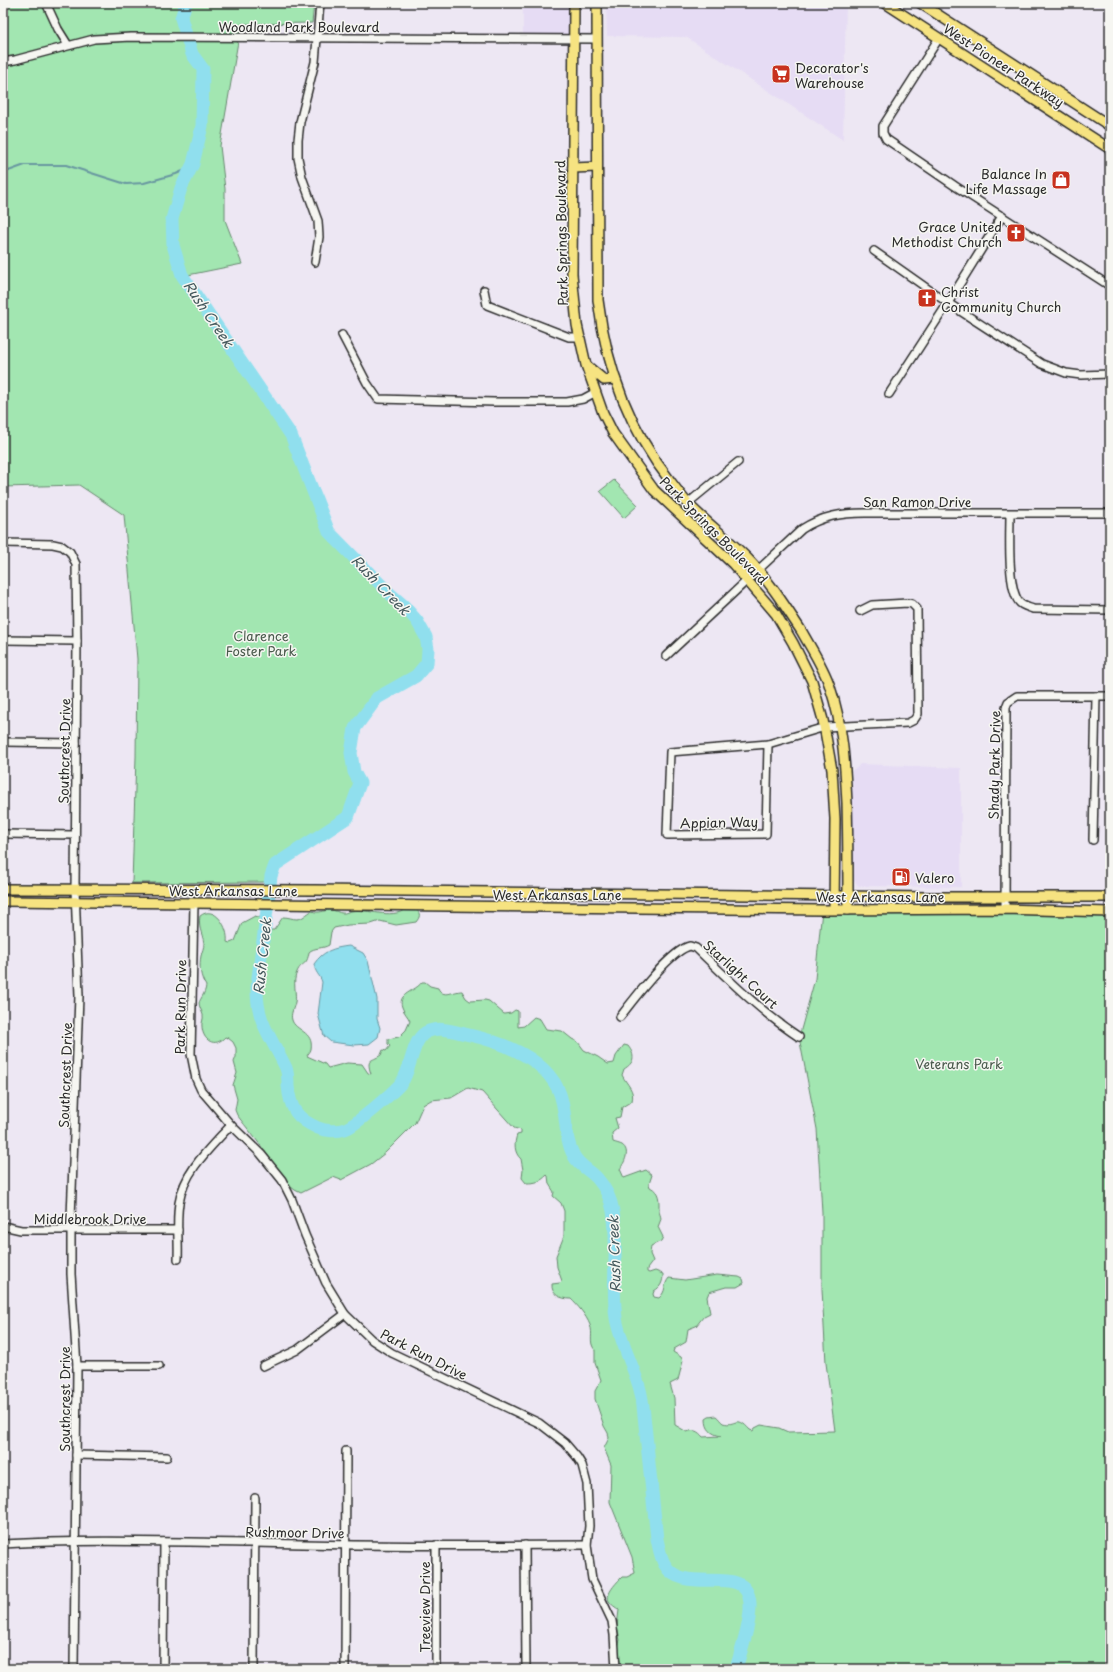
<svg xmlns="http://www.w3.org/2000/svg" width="1113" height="1672" viewBox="0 0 1113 1672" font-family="'Playpen Sans',sans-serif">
<rect width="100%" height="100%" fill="#ede7f3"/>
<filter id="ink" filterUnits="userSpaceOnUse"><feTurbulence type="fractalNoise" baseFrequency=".025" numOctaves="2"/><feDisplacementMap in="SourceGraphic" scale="8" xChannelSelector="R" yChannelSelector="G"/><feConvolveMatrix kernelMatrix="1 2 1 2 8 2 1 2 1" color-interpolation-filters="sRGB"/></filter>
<g filter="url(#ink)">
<g fill="#e6dcf4">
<polygon points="523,3 568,3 568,37 523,35"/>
<polygon points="606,3 846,3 843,140 686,37 607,36"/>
<polygon points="860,764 961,768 961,887 859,886 853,880 852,770 857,768"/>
</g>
<g fill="#a2e6b1" stroke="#66886e">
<polygon points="3,3 314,3 312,23 241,24 220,146 225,189 225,220 242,264 183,276 291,435 329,532 389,593 404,606 417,621 426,637 428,649 427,663 416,676 377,698 355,728 351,753 354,772 360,783 348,817 275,865 270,882 132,883 136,757 137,659 124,515 79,485 3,487"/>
<polygon points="614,480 638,505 624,518 600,491"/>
<path d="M 407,909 L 416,909 C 421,914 420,917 416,922 L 396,925 L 380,921 L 371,924 L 348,925 L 334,928 L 331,932 L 329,945 C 323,949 314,947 309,952 C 307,967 302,961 297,972 C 292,982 297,994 295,1002 C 294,1008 290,1014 292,1020 C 295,1031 314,1031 311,1049 C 310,1053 308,1053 307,1056 L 325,1064 L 328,1068 L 347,1063 L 362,1064 L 368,1073 L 371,1074 C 366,1058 371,1062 381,1055 L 383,1050 L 386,1051 L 390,1046 L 388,1044 L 388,1039 L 399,1037 L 406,1030 L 410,1021 C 408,1016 404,1013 402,1007 C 397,993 415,992 422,982 L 425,982 L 430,986 L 438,988 C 443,999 453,991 462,991 L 466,998 L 470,1001 L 485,1000 L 489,1001 L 504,1014 L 511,1013 L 515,1010 L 518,1011 L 518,1027 L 524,1026 L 534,1017 L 540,1019 L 546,1029 L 562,1031 L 572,1039 L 578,1042 L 584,1050 L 598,1057 L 608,1064 L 614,1063 L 616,1056 L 624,1045 L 628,1046 C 636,1056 634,1063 624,1069 L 622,1075 C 627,1085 635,1090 632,1101 L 622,1107 L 620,1117 L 615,1118 L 618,1128 L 612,1133 L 613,1142 C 616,1143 620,1144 622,1145 C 631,1151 624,1163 620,1169 L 624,1178 L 646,1170 L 652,1175 L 649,1184 L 650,1187 C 660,1192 659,1200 659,1210 C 659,1213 661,1216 661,1219 L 658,1227 L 663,1237 L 661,1241 L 651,1246 L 650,1254 L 653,1261 L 647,1269 L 647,1272 L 649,1273 L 655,1271 L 663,1274 C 663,1282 661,1287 654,1291 L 653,1294 L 654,1297 L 659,1298 C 667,1291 663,1285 669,1278 L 685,1280 L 717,1275 L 739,1277 L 743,1279 L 744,1283 L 737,1287 L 726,1287 L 709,1292 L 707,1297 L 710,1313 L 704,1316 L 696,1326 L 688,1329 L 686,1342 L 674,1349 L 673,1352 L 681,1357 L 683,1361 L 678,1380 L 670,1384 L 674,1398 L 675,1425 L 687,1432 C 694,1429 698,1431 703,1437 L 721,1436 C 711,1434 706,1429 706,1419 L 709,1417 L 716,1416 C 719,1418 720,1421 723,1423 C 736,1427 736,1414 750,1430 L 753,1431 L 755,1428 L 761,1425 L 779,1428 L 788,1432 L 835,1431 L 826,1363 L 822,1289 L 822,1212 L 817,1129 L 799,1037 L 815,979 L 822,910 L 1110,912 L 1110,1669 L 621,1669 L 618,1647 L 620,1640 L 617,1626 L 619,1610 C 616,1607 611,1605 609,1601 C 605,1594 617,1582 622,1577 L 627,1577 L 635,1573 L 632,1557 L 610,1502 L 611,1465 L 604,1448 L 609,1438 L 608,1433 L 604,1426 L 595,1399 L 595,1391 L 601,1380 L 595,1363 L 595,1350 C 588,1342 594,1334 590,1325 C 586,1315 578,1306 571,1299 C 561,1299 551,1295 552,1284 L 560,1283 L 562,1281 L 557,1267 L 556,1256 L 564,1236 L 564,1211 L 561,1203 L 553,1196 L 554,1192 L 549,1184 L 548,1176 L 547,1175 C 540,1182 536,1183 526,1183 L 522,1178 L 523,1170 L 521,1159 C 514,1153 514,1143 517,1135 L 521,1134 L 521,1130 L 514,1128 L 482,1092 L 468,1088 L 451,1098 L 431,1100 L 423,1105 L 415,1123 L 385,1153 L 371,1164 L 341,1180 L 333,1177 L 301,1193 C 284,1187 276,1166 266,1153 C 257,1140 247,1128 237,1115 L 235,1110 L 237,1099 L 233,1085 L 237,1073 L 234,1062 L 236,1057 L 236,1048 L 233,1042 L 228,1038 L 225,1037 C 215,1048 203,1041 202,1027 C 201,1023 204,1019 203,1015 C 202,1011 199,1007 199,1003 C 200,999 205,994 206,986 C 200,977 199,966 201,956 C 202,951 204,948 204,943 C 202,932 198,928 200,916 C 215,904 229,928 227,942 L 230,943 L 235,941 L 242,923 L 255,916 L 262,918 L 270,930 L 274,930 L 283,917 C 289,917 292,919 297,919 C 303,919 307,913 312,911 C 319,914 324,910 330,910 C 335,910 339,913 342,913 C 345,914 349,911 351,911 C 369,908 389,920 407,909 Z"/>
</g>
<path fill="#90dfee" stroke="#6897a0" d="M 349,946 L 363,953 L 368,961 L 377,999 L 377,1019 L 380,1028 L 378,1037 L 369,1044 L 354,1045 L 331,1042 L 324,1036 L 318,1014 L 322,982 C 320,975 315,973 314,964 C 323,951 333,948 349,946 Z"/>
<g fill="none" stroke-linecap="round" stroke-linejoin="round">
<polyline stroke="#6897a0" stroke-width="2" points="3,173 25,165 66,165 126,184 144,183 176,174 192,167"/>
<path stroke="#90dfee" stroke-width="13" d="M 186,3 L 181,18 L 192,54 L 203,69 L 202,126 L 193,164 L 181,188 L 172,219 L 173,245 L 182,275 L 291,435 L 329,532 L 389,593 L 404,606 L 417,621 L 426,637 L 428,649 L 427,663 L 416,676 L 377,698 L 355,728 L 351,753 L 354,772 L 360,783 L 348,817 L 275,865 L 271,876 C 268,902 265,928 261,954 C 260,966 257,979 257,991 C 257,1023 273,1040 286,1068 C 288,1073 288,1080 288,1086 C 290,1109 297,1119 318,1128 C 325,1131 337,1132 345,1129 C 355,1126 395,1091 402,1082 C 412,1068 412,1036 429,1031 C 441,1027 453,1031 465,1034 C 498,1041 542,1056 558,1089 C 568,1110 563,1137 574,1156 C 579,1166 590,1170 597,1178 C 605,1187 611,1200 613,1211 C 619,1246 611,1283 616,1318 C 620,1341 631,1361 638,1383 C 641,1391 642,1399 643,1406 L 657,1539 C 659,1547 660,1557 665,1565 C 684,1598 747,1560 750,1603 C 751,1623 741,1650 736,1669"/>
<defs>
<g id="minor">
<polyline points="46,3 58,29 68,45"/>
<polyline points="939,38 883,126 883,133 886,139 955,186 1110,286"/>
<polyline points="3,62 15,60 94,39 131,37 597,39"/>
<polyline points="874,251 948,303 1042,364 1066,373 1081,375 1110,374"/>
<polyline points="315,262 319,237 318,221 302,177 298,158 298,140 300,122 315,62 320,3"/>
<polyline points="484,290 487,305 569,337 579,337"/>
<polyline points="342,335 367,383 378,399 494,402 567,402 583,399 596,392"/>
<polyline points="889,394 948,303 1002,216"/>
<polyline points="688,503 738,462"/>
<path d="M 1010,514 C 1010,534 1007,587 1019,602 C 1022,606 1028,607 1033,609 L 1110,610"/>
<polyline points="3,543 53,544 62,546 70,552 76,564 77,641 75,889 79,996 71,1218 71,1274 77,1366 74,1669"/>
<polyline points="3,640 77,641"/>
<path d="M 666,656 L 802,529 C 822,516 842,513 865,513 L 1110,513"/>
<polyline points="3,742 76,743"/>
<polygon points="768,744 766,834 667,835 670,752"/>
<polyline points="768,744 825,727 908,723 914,720 918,714 917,609 912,604 908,603 872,605 860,611"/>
<polyline points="3,834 75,835"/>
<polyline points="1093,840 1096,696"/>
<polyline points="194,903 191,1054 196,1079 201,1090 231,1125 261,1154 282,1180 292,1200 305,1235 326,1283 345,1314 372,1340 392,1353 539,1423 565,1443 577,1457 582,1465 587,1484 589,1526 587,1545 592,1579 612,1621 614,1635 616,1669"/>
<polyline points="1005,909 1006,707 1008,702 1017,696 1110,696"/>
<path d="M 620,1017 C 633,1000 671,950 690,946 L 696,948 C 729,980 761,1012 799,1037"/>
<polyline points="3,1226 21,1230 178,1230"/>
<path d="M 178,1259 C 179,1241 176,1222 179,1203 C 184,1171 210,1148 231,1125"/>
<polyline points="77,1366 159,1366"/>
<polyline points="263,1366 297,1350 345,1314"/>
<polyline points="76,1455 167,1457"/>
<path d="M 3,1544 C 86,1539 171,1542 254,1543 C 365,1546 476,1546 587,1545"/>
<polyline points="436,1545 436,1669"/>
<polyline points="525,1545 526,1669"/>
<polyline points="163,1669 164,1542"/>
<polyline points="254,1669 255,1498"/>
<polyline points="345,1669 346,1451"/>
</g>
<g id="major">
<polyline points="574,3 572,274 577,325 586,365 603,413 613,433 654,490 733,564 776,614 793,643 812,681 823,720 832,770 835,819 834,909"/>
<path d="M 597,3 L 598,300 C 606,367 629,429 671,482 C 677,490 682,497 688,504 C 707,523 728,539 747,558 C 769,580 785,606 802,632 C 812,650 824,668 830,687 C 843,725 845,764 847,803 C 848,839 848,874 848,910"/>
<polyline points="885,3 1110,149"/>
<polyline points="920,3 1110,126"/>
<polyline points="573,168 597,167"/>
<polyline points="587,366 604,380 615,379"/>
<polyline points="3,889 316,890 929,897 1110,897"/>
<polyline points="3,901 822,910 1005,909 1110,912"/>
</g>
</defs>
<use href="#minor" stroke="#2b2b2b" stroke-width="10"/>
<use href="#major" stroke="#2b2b2b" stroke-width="12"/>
<use href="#minor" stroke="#f6f6f2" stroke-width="7"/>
<use href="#major" stroke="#f6e381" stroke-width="9"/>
</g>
</g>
<defs>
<symbol id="supermarket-square" viewBox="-11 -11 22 22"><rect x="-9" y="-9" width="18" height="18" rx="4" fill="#c8321e" stroke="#f6f6f2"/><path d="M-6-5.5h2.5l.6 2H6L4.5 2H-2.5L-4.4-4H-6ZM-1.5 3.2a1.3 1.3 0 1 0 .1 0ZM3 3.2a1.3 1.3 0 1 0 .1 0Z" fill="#fff"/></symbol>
<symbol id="shop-square" viewBox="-11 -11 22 22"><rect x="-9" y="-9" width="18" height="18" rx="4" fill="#c8321e" stroke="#f6f6f2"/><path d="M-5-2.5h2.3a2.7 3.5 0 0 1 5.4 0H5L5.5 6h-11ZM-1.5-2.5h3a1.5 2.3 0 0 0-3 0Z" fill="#fff"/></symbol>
<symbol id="church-square" viewBox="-11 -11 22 22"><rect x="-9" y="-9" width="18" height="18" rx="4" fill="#c8321e" stroke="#f6f6f2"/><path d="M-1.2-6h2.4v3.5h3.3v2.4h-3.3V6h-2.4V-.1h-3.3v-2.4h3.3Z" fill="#fff"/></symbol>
<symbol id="fuel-square" viewBox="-11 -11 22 22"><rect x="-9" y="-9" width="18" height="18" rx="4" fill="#c8321e" stroke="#f6f6f2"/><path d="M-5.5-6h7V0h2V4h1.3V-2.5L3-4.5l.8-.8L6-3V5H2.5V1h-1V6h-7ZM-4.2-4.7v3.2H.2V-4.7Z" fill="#fff"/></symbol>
</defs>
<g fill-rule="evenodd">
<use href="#supermarket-square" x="770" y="63" width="22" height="22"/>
<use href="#shop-square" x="1050" y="169" width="22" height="22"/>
<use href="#church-square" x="1005" y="222" width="22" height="22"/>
<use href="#church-square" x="916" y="287" width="22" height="22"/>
<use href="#fuel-square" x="890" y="866" width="22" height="22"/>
</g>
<g text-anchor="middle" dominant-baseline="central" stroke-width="3" stroke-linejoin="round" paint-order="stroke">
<g font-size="13" fill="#2b2b2b" stroke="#f6f6f2">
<text x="299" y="26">Woodland Park Boulevard</text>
<text transform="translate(1004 65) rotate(33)">West Pioneer Parkway</text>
<text transform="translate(561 233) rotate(-91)">Park Springs Boulevard</text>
<text x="917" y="501">San Ramon Drive</text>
<text transform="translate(714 530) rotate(45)">Park Springs Boulevard</text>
<text transform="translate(64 751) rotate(-89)">Southcrest Drive</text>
<text transform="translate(994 765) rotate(-89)">Shady Park Drive</text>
<text transform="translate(719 822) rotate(-1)">Appian Way</text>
<text x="233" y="890">West Arkansas Lane</text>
<text x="557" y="894">West Arkansas Lane</text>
<text x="880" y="896">West Arkansas Lane</text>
<text transform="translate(741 974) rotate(42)">Starlight Court</text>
<text transform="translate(180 1007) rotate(-89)">Park Run Drive</text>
<text transform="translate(65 1075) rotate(-88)">Southcrest Drive</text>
<text x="90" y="1218">Middlebrook Drive</text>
<text transform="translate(424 1354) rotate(27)">Park Run Drive</text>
<text transform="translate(64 1399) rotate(-90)">Southcrest Drive</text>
<text transform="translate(295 1532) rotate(1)">Rushmoor Drive</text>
<text transform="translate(424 1607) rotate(-90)">Treeview Drive</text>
</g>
<g font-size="13" fill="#2b2b2b" stroke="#f6f6f2" text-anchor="start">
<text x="795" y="67">Decorator's<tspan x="795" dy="15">Warehouse</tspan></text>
<text x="1047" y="173" text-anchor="end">Balance In<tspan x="1047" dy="15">Life Massage</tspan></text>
<text x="1002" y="226" text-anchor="end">Grace United<tspan x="1002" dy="15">Methodist Church</tspan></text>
<text x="941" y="291">Christ<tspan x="941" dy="15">Community Church</tspan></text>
<text x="915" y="877">Valero</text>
</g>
<g font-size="13" fill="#495a4c" stroke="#f6f6f2">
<text x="261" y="635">Clarence<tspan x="261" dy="15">Foster Park</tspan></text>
<text x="959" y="1063">Veterans Park</text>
</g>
<g font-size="14" font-style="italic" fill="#44585c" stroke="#f6f6f2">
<text transform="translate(209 314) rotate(56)">Rush Creek</text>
<text transform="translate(381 585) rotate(46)">Rush Creek</text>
<text transform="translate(262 956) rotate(-84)">Rush Creek</text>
<text transform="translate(614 1254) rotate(-92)">Rush Creek</text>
</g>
</g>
<rect width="1113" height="1672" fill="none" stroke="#f6f6f2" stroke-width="16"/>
<rect x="8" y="8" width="1097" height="1656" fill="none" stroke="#2b2b2b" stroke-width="1.5" filter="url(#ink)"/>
</svg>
